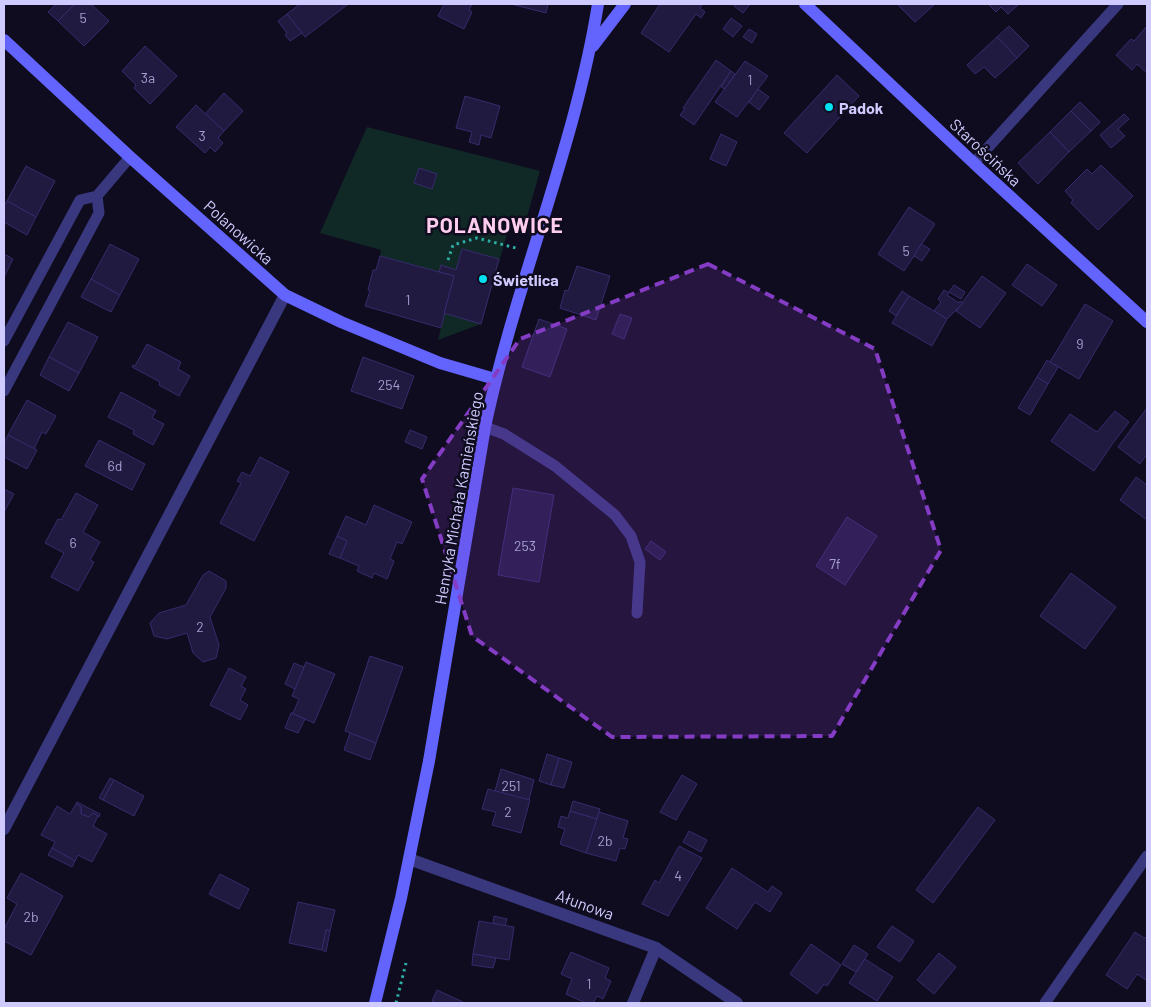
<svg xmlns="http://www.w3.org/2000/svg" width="1151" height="1007" viewBox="0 0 1151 1007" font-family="Barlow,sans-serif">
<rect width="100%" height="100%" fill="#0f0c1f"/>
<polygon fill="#102927" points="367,127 540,171 526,220 512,217 481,324 438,340 454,276 380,256 381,250 320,233"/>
<g fill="#201940" stroke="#362b6c">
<polygon points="56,4 73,4 74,5 58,21 48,12"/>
<polygon points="75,4 91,4 109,21 84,46 58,21"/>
<polygon points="300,4 346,4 347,5 305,37 287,14"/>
<polygon points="444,4 472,4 469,10 472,12 464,29 438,16"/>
<polygon points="511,4 548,4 546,13"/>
<polygon points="660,4 703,4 700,8 705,12 701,18 696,14 669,52 641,33"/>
<polygon points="736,4 750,4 743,13 734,6"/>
<polygon points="897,4 935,4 915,22"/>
<polygon points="988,4 1016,4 1018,5 1008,14 1001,7 996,12"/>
<polygon points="287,14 302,33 290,41 285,35 287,33 278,21"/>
<polygon points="731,18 742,26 733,37 723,29"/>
<polygon points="1009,26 1029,46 1017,58 997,37"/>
<polygon points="1147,26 1147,73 1137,64 1132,70 1116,55 1131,39 1134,41"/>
<polygon points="749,29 757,34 752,43 743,37"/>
<polygon points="997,37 1017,58 995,78 984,67 975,74 967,65"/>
<polygon points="145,46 177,76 150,104 134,88 136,85 122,71"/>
<polygon points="716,60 731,71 694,125 680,115 685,109 683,108"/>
<polygon points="745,61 768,76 737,117 715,102"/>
<polygon points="731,71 735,74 725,89 721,87"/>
<polygon points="837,75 859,96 807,153 784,133"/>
<polygon points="758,89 769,97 759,110 749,102"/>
<polygon points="224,93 243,111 224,131 205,114"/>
<polygon points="465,96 500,106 491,138 481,135 479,145 469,142 472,132 456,128"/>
<polygon points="1080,102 1100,122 1091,131 1071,111"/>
<polygon points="196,105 224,131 218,138 223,143 215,152 210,147 205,153 176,127"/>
<polygon points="1071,111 1091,131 1069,152 1050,132"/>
<polygon points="1124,114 1129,119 1118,129 1125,136 1111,148 1100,135"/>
<polygon points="1050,132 1069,152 1038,184 1018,163"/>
<polygon points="721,134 737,142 726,166 710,159"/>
<polygon points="1101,165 1133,196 1098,230 1071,203 1073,200 1065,191 1087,169 1092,174"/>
<polygon points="26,166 55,181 36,217 7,201"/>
<polygon points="419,168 437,174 432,189 414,183"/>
<polygon points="7,201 36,217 27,235 4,222 4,206"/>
<polygon points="909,207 935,224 904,271 878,254"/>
<polygon points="110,244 139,259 120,295 91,279"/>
<polygon points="921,244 930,249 922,261 914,256"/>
<polygon points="462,249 499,259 481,324 444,313 454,276 439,272 441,265 456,270"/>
<polygon points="4,254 13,259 4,277"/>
<polygon points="380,256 454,276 444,313 445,313 441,328 365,306 370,291 368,290 373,270 376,270"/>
<polygon points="1027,264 1057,285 1042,306 1012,285"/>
<polygon points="577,266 610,276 596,320 560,308 565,290 568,291"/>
<polygon points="982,276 1006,293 980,328 956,311"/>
<polygon points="91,279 120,295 111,312 81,297"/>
<polygon points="954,285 965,292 961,299 949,292"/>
<polygon points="944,290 949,293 947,295 959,303 960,301 963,303 947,319 934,311 941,302 938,299"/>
<polygon points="902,291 909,296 896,316 889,311"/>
<polygon points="909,296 947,319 932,346 892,323"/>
<polygon points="1085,304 1113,321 1079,379 1050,362"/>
<polygon points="620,314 632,318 624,339 612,334"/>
<polygon points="539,319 567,329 550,377 522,367"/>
<polygon points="68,322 98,337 79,373 49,357"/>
<polygon points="147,344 181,362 178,369 190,376 179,396 159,385 160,382 132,367 133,365 135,366"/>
<polygon points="49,357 79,373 69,391 40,375"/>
<polygon points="363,357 414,376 402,409 351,391"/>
<polygon points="1047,360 1058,367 1048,384 1037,377"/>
<polygon points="1037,377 1048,384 1030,415 1018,408"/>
<polygon points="121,392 156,411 152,418 164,424 153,445 133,434 134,430 108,417"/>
<polygon points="27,400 56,416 46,434 42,432 34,449 8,435"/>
<polygon points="1147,408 1147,454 1140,464 1118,447"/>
<polygon points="1115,411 1129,422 1113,443 1094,471 1051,441 1070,414 1097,432"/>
<polygon points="410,430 427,437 422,449 405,442"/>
<polygon points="8,435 37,450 27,469 4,457 4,443"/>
<polygon points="99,440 145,464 132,490 85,466"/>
<polygon points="260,457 289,472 254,541 220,523 241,483 237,481 242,472 250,476"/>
<polygon points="1136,477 1147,485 1147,520 1120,500"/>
<polygon points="513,488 554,495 539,582 498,575"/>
<polygon points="4,489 14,494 4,512"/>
<polygon points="76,493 98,505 83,532 100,542 90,560 94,562 78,591 51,577 64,553 45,543 58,519 61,520"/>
<polygon points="374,505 412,522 402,544 397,542 390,559 394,561 387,579 374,573 372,578 357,571 359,566 340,558 347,541 337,536 346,516 366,525"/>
<polygon points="847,517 877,536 845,585 816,566"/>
<polygon points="337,536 347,541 340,558 329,554"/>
<polygon points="651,541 666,552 660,560 645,549"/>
<polygon points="209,571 226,581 226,588 210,617 219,645 216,658 203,662 193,653 187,633 167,639 158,637 154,636 150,623 159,613 186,605 203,575"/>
<polygon points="1071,573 1116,607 1085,649 1040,616"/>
<polygon points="370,656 403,667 376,743 345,731"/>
<polygon points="306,662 335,674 314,723 291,713 293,713 299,699 292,696"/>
<polygon points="294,663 304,667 295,689 285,684"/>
<polygon points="229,668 246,677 241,686 246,689 240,700 248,705 240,720 210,705"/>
<polygon points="291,713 305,719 298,733 285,728"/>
<polygon points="350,733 376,743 370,760 344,750"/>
<polygon points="547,754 559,758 551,785 539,781"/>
<polygon points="559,758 572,762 564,788 551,785"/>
<polygon points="501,769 534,780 529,800 495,791"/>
<polygon points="682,775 697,784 676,820 660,812"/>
<polygon points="110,778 114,780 103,800 99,798"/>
<polygon points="114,780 144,796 134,816 103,800"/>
<polygon points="488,789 530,800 521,833 492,825 496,812 482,809"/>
<polygon points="573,801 600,809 597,819 570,811"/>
<polygon points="77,802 100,814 99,817 93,813 89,817 81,814 81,807 76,804"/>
<polygon points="76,804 81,807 81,814 89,817 93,813 98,816 93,826 107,834 92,862 78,855 75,861 52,848 55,842 41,835 57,806 70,814"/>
<polygon points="978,807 995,820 933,903 916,890"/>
<polygon points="570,811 597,819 586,853 560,844 565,829 558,827 561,816 568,818"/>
<polygon points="599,812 628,821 623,838 628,839 625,849 620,848 616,861 586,853"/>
<polygon points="689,831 707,840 701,852 683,842"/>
<polygon points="679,846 702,858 668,916 642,904 655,880 659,883"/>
<polygon points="52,848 75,861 72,867 48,855"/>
<polygon points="732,868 768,892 772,886 782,893 770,912 755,902 737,929 706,908"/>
<polygon points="21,873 63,896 31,955 4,941 4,929 17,904 7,898"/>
<polygon points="220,874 249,889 239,909 209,894"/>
<polygon points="298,902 335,910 330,931 326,930 322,950 289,943"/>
<polygon points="494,916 507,919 505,926 493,923"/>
<polygon points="479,921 514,927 509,960 473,954"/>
<polygon points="892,926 914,941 900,962 877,947"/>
<polygon points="326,930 330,931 326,952 322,950"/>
<polygon points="1135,932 1144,938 1147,937 1147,978 1146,980 1137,974 1127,989 1106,975"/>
<polygon points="811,944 841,965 827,986 824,984 817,994 790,974"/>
<polygon points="854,945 868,954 856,972 842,964"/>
<polygon points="571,952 609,968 605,978 611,981 603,999 597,996 593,1003 586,1003 566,994 572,979 561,974"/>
<polygon points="939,953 956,967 934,994 917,980"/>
<polygon points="473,954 496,958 493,968 472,965"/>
<polygon points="865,959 893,977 877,1001 849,983"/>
<polygon points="437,990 463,1002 462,1003 436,1003 432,1001"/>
</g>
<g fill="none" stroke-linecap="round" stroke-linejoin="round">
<g stroke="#2eafa5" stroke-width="3" stroke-dasharray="2.5 4" stroke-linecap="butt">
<polyline points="448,260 453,245 477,238 516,248"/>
<polyline points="396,1003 406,963"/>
</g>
<g stroke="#39387e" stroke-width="11">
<polyline points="974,163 1118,4"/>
<polyline points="4,341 80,200 97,196 130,157"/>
<polyline points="4,391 99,213 97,196"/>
<polyline points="485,427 504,434 555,466 615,515 631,536 640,562 637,613"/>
<polyline points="1045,1003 1147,856"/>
</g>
<g stroke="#39387e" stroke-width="12">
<polyline points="4,829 285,295"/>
<polyline points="409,859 656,948 737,1003"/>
<polyline points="633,1003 656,948"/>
</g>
<g stroke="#6363fe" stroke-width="12">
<polyline points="805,4 979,168 1147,322"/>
<polyline points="4,40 130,157 285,295 341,322 440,363 495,379"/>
<polyline points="593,46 625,4"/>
<path d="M 375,1003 L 401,898 L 429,761 L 485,427 C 515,284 575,148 598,4"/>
</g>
</g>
<path fill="#843cc5" fill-opacity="0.2" stroke="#843cc5" stroke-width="4" stroke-dasharray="10 6" stroke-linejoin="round" d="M 708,264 L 875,349 L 941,550 L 832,736 L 612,737 L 472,636 L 422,479 L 520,339 Z"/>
<g fill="#02e0f4" stroke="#0f0c1f" stroke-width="2">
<circle cx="829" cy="107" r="5"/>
<circle cx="483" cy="279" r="5"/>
</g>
<g text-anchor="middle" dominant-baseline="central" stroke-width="5" stroke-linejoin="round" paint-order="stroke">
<g font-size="14" fill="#a49ecf">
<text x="83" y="17">5</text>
<text x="148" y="77">3a</text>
<text x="750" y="79">1</text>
<text x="202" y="135">3</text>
<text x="906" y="250">5</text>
<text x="408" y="299">1</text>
<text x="1080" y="343">9</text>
<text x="389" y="384">254</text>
<text x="115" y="465">6d</text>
<text x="73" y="542">6</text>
<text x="525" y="545">253</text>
<text x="835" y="563">7f</text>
<text x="200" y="626">2</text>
<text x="511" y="785">251</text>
<text x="508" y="811">2</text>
<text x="605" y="840">2b</text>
<text x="678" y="875">4</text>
<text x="31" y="916">2b</text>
<text x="589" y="983">1</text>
</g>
<g font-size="16" font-weight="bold" fill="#d0cbff" stroke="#0f0c1f" text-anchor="start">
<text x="839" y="107">Padok</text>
<text x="493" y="279">Świetlica</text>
</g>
<g font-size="16" fill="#d0cbff" stroke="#0f0c1f">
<text transform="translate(986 152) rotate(43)">Starościńska</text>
<text transform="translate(239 232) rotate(42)">Polanowicka</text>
<text transform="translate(458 498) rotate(-80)">Henryka Michała Kamieńskiego</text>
<text transform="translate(585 904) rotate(20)">Ałunowa</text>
</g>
<g font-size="21" font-weight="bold" letter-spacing="1" fill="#ffcded" stroke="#0f0c1f">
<text x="495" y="224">POLANOWICE</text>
</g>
</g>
<rect width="1151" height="1007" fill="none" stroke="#d0cbff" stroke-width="10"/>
</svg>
